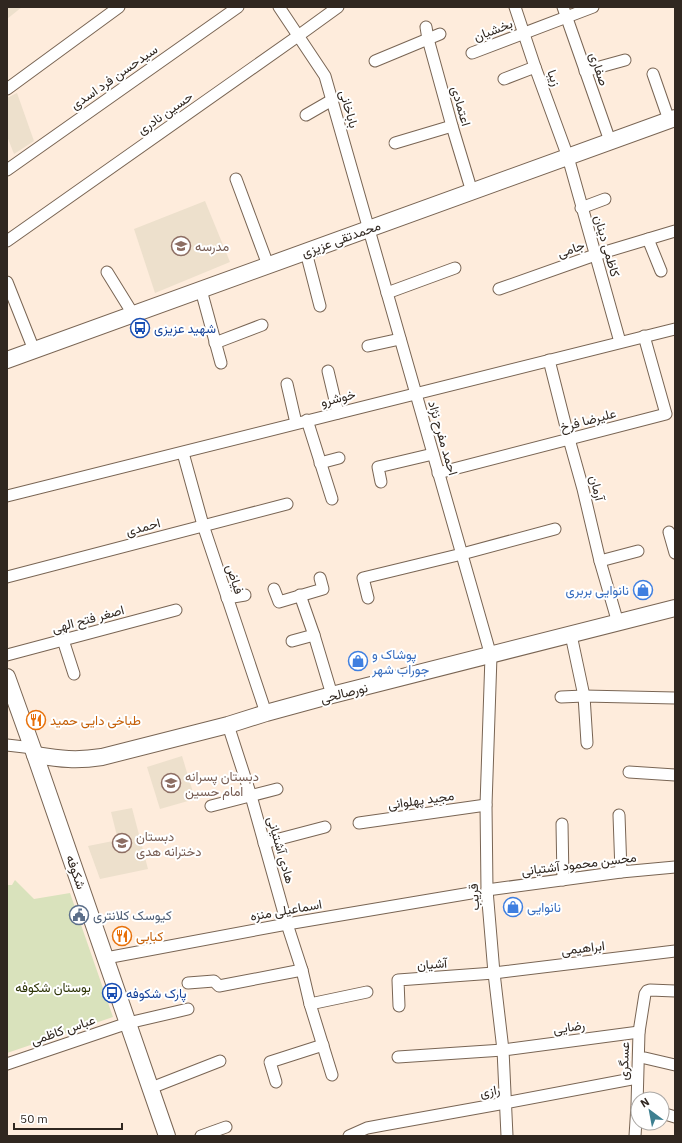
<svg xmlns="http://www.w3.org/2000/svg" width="682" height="1143" viewBox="0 0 682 1143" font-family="'IBM Plex Sans',Vazirmatn,sans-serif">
<rect width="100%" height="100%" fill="#feecdc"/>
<g fill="#ede0cc">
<polygon points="7,7 22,7 7,19"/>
<polygon points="17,93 34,141 14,154 7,136 7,98"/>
<polygon points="205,201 230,262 155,293 134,229"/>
<polygon points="182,756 195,799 160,809 147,767"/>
<polygon points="132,808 148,869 100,879 88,846 118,840 111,812"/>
</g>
<polygon fill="#d9e2bc" points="15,880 34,899 70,893 113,1017 7,1053 7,885 12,885"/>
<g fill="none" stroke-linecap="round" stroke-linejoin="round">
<defs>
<g id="minor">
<polyline points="279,7 325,76 491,656 486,805 487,890 494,973 503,1050 507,1136"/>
<polyline points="515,7 535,67 568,157 620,342"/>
<polyline points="563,7 610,141"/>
<polyline points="426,27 428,39 452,126 472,192"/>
<polyline points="472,53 593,7"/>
<polyline points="375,61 440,34"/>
<polyline points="585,71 625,60"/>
<polyline points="653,74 669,120"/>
<polyline points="504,79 535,67"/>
<polyline points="7,89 119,7"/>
<polyline points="306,115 332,100"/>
<polyline points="395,143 452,126"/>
<polyline points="7,170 238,7"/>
<polyline points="236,179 268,265"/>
<polyline points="581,208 605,199"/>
<polyline points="648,239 661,271"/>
<polyline points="7,241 298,36 338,7"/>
<polyline points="306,252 320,306"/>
<polyline points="107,272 133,314"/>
<polyline points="7,282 34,350"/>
<polyline points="499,289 595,255 675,231"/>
<polyline points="201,290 221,363"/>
<polyline points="387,293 455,268"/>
<polyline points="215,343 262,325"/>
<polyline points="368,346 400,339"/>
<polyline points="549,360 569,439 583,489 600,561 618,623"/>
<polyline points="328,371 338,413"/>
<polyline points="287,384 296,423"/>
<polyline points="307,420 332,499"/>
<polyline points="183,453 203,525 266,713"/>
<polyline points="320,463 339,458"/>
<polyline points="438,473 666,414 644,336"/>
<polyline points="381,482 378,467 433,454"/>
<path d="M 7,496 C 230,441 452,384 675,329"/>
<polyline points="669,532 675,553"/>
<polyline points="600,561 638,551"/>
<polyline points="7,577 287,504"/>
<polyline points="274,589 279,602 323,589 320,578"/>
<polyline points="300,595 314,635 332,695"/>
<polyline points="227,598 245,595"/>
<polyline points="368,598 363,578 462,554 555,529"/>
<polyline points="571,635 584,696 587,743"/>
<polyline points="63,640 74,674"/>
<polyline points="292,641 314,635"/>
<polyline points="7,655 176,610"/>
<polyline points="561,697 584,696 675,698"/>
<polyline points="228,725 251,796 287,924 302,970 310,1004 332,1075"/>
<polyline points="7,745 33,748"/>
<polyline points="629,772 675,775"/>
<polyline points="211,806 277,789"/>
<polyline points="619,815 621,872"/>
<polyline points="359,823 486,805"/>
<polyline points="562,824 563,880"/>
<polyline points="264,843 325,827"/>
<polyline points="487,890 621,872 675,867"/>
<polyline points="106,958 287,924 471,893"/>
<polyline points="188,983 214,981 219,986 302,970"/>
<polyline points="310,1004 367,992"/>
<polyline points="399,1006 398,980 494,973 675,951"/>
<polyline points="398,1057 503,1050 639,1032"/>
<polyline points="645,1058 675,1065"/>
<polyline points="7,1064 128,1023 188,1009"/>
<polyline points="276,1082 270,1062 323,1045"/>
<polyline points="151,1088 220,1061"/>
<polyline points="662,1113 675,1117"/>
<polyline points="201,1136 226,1127"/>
<polyline points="349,1136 367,1128 383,1125 505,1103 637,1078"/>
<polyline points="635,1136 637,1105 639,1032 645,994 647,991 650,990 675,991"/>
</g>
<g id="secondary">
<polyline points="7,360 675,118"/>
<polyline points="7,677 35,755 167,1136"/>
<path d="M 35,755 C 61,759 76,761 102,757 L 228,725 L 266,713 L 332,695 L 675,608"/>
</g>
</defs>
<use href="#minor" stroke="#796554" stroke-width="13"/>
<use href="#secondary" stroke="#796554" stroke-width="18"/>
<use href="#minor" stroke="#fff" stroke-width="11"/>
<use href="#secondary" stroke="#fff" stroke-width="16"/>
</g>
<defs>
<symbol id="school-ring" viewBox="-11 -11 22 22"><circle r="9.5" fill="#fff" stroke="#8d6e63" stroke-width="1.5"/><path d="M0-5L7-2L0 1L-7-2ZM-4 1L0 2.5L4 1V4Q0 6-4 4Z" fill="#8d6e63"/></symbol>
<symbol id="bus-ring" viewBox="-11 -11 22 22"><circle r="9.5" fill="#fff" stroke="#1a4fb4" stroke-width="1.5"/><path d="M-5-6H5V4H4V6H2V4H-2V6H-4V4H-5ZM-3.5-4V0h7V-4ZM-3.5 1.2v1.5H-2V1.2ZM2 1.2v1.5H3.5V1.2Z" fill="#1a4fb4"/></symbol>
<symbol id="shop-ring" viewBox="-11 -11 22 22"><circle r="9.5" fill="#fff" stroke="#3f7fe0" stroke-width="1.5"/><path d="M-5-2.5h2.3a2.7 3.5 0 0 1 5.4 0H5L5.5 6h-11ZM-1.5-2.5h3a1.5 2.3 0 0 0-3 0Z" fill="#3f7fe0"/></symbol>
<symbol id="restaurant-ring" viewBox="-11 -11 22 22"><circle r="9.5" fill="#fff" stroke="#e8710a" stroke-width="1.5"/><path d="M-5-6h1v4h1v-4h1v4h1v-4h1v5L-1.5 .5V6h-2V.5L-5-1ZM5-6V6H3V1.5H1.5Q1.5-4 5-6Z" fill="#e8710a"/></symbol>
<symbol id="civic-ring" viewBox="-11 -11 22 22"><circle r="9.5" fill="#fff" stroke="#5c6f8a" stroke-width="1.5"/><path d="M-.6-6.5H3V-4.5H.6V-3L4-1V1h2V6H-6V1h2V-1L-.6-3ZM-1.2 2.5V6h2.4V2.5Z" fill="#5c6f8a"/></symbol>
</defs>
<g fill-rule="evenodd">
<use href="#school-ring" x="170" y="235" width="22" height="22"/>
<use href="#bus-ring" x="129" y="317" width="22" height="22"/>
<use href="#shop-ring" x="632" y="579" width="22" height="22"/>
<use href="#shop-ring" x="347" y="650" width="22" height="22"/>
<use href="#restaurant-ring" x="25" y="709" width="22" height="22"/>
<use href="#school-ring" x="160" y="772" width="22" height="22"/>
<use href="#school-ring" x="111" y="832" width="22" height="22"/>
<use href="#shop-ring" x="502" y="896" width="22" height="22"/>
<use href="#civic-ring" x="68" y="904" width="22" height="22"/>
<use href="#restaurant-ring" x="111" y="925" width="22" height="22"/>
<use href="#bus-ring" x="101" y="982" width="22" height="22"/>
</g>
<g text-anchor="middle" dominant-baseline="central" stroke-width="4" stroke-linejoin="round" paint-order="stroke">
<g font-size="13" fill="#302720" stroke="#fff">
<text transform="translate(493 30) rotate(-21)">بخشیان</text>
<text transform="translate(599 69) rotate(71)">صفاری</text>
<text transform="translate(114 77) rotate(-35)">سیدحسن فرد اسدی</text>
<text transform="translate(554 78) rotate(70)">زیبا</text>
<text transform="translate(461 106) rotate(74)">اعتمادی</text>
<text transform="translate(349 109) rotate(74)">باباخانی</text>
<text transform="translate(165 113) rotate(-35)">حسین نادری</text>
<text transform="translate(341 239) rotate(-20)">محمدتقی عزیزی</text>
<text transform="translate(607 246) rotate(74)">کاظمی دینان</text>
<text transform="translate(571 249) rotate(-19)">جامی</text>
<text transform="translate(338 398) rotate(-14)">خوشرو</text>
<text transform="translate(588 420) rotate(-15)">علیرضا فرخ</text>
<text transform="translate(443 438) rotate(74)">احمد مفرح نژاد</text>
<text transform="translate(597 488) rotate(76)">آرمان</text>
<text transform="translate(143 527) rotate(-15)">احمدی</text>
<text transform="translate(235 579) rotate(72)">فیاض</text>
<text transform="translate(88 619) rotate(-15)">اصغر فتح الهی</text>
<text transform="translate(344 693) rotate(-14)">نورصالحی</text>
<text transform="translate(421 800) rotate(-8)">مجید پهلوانی</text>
<text transform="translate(281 850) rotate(74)">هادی آشتیانی</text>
<text transform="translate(579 864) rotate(-7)">محسن محمود آشتیانی</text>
<text transform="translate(76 872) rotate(71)">شکوفه</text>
<text transform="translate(474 897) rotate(-93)">قریب</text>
<text transform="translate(286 910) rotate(-10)">اسماعیلی منزه</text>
<text transform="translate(583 948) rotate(-7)">ابراهیمی</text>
<text transform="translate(432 964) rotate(-4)">آشیان</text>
<text transform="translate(569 1027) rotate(-8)">رضایی</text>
<text transform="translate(63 1030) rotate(-19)">عباس کاظمی</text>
<text transform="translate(624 1061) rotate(-88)">عسگری</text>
<text transform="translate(490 1091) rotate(-10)">رازی</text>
</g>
<g font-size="13" fill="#785e54" stroke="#fff" text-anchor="start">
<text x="195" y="246">مدرسه</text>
<text x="185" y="776">دبستان پسرانه<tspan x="185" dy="15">امام حسین</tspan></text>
<text x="136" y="836">دبستان<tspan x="136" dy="15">دخترانه هدی</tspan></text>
</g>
<g font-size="13" fill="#164399" stroke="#fff" text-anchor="start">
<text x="154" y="328">شهید عزیزی</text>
<text x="126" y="993">پارک شکوفه</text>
</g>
<g font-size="13" fill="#366cbe" stroke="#fff" text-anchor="start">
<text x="629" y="590" text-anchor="end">نانوایی بربری</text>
<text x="372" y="654">پوشاک و<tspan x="372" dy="15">جوراب شهر</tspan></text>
<text x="527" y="907">نانوایی</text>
</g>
<g font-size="13" fill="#c56008" stroke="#fff" text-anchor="start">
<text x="50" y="720">طباخی دایی حمید</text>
<text x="136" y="936">کبابی</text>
</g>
<g font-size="13" fill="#4e5e75" stroke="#fff" text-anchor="start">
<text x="93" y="915">کیوسک کلانتری</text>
</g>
<g font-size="13" fill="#2d3406" stroke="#fff">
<text x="53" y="987">بوستان شکوفه</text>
</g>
</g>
<rect width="682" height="1143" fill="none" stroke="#302720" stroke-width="16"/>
<g transform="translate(650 1111) rotate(328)"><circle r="19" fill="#ffffff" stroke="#aca9a6"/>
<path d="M0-3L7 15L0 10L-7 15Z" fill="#3d7f90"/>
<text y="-6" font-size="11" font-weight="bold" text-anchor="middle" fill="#302720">N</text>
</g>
<path d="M14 1123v6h108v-6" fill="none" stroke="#302720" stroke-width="2"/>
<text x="20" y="1123" font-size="12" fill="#302720" stroke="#ffffff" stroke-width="3" paint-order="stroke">50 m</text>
</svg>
